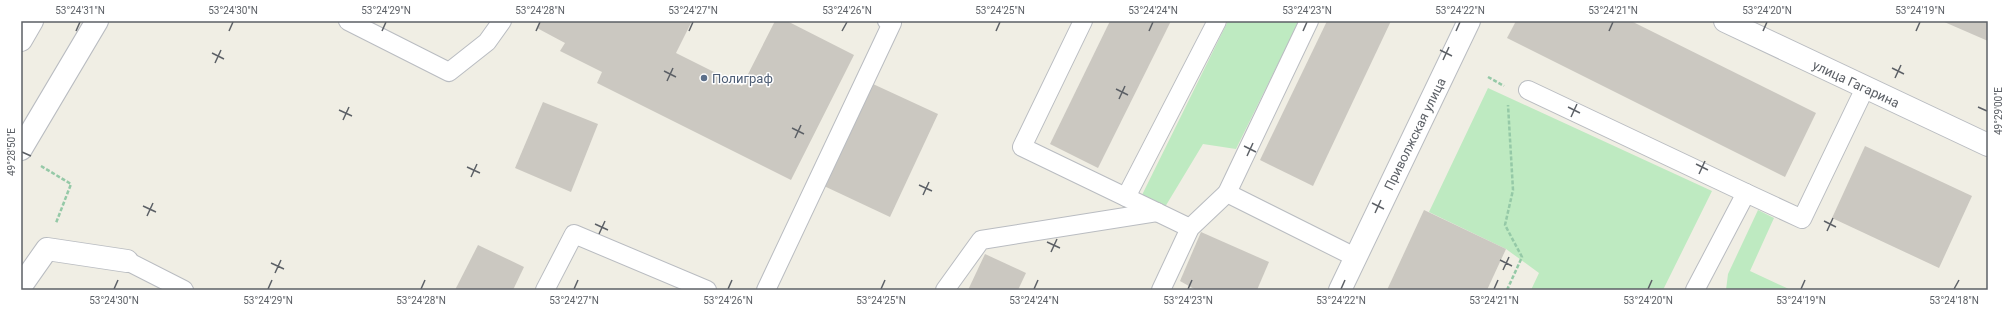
<svg xmlns="http://www.w3.org/2000/svg" width="2009" height="311" viewBox="0 0 2009 311" font-family="Roboto,sans-serif">
<rect width="100%" height="100%" fill="#f0eee4"/>
<g fill="#beeac1">
<polygon points="1228,21 1299,21 1236,149 1203,144 1165,207 1142,195"/>
<polygon points="1488,88 1712,191 1663,290 1531,290 1539,273 1506,249 1429,212"/>
<polygon points="1758,210 1774,218 1750,271 1791,290 1726,290 1728,274"/>
</g>
<g fill="#cbc8c1">
<polygon points="541,21 692,21 676,53 742,86 775,21 787,21 854,55 791,180 597,83 602,72 560,51 565,43 537,28"/>
<polygon points="1110,21 1171,21 1098,168 1050,144"/>
<polygon points="1327,21 1391,21 1313,186 1260,160"/>
<polygon points="1516,21 1631,21 1816,113 1785,177 1507,38"/>
<polygon points="1942,21 1988,21 1988,41"/>
<polygon points="873,84 938,114 890,217 824,186"/>
<polygon points="543,102 598,124 571,192 515,168"/>
<polygon points="1865,146 1972,196 1939,268 1832,218"/>
<polygon points="1424,210 1506,249 1487,290 1387,290"/>
<polygon points="1201,232 1269,262 1257,290 1196,290 1180,281"/>
<polygon points="478,245 524,267 513,290 455,290"/>
<polygon points="985,254 1026,273 1018,290 968,290"/>
</g>
<g fill="none" stroke-linecap="round" stroke-linejoin="round">
<defs>
<g id="lane">
<polyline points="348,21 449,72 487,42 502,21"/>
<polyline points="1083,21 1022,147 1190,228"/>
<polyline points="1309,21 1227,193 1355,257"/>
<polyline points="1528,90 1746,193"/>
<polyline points="1126,197 1217,21"/>
<polyline points="127,261 184,290"/>
<polyline points="545,290 574,234 707,290"/>
<polyline points="766,290 892,23 887,21"/>
<polyline points="945,290 981,240 1157,212"/>
<polyline points="1161,290 1190,228 1227,193"/>
<polyline points="1695,290 1746,193 1802,219 1865,88"/>
</g>
<g id="street">
<polyline points="1725,21 1988,145"/>
<polyline points="21,40 32,21"/>
<polyline points="21,149 97,21"/>
<polyline points="21,286 47,249 127,261"/>
<polyline points="1340,290 1469,21"/>
</g>
</defs>
<use href="#lane" stroke="#b9bcc1" stroke-width="20"/>
<use href="#street" stroke="#b9bcc1" stroke-width="24"/>
<g stroke="#95c9a7" stroke-width="2.5" stroke-dasharray="4 2" stroke-linecap="butt">
<polyline points="1488,77 1504,86"/>
<polyline points="41,166 71,184 56,223"/>
<polyline points="1507,290 1522,257 1505,225 1513,190 1508,105"/>
</g>
<use href="#lane" stroke="#fff" stroke-width="18"/>
<use href="#street" stroke="#fff" stroke-width="22"/>
</g>
<path fill="none" stroke="#5c6066" stroke-width="1.5" d="M 76,31 L 80,22M 229,31 L 233,22M 382,31 L 386,22M 536,31 L 540,22M 689,31 L 693,22M 842,31 L 847,22M 996,31 L 1000,22M 1149,31 L 1153,22M 1303,31 L 1307,22M 1456,31 L 1460,22M 1609,31 L 1613,22M 1763,31 L 1767,22M 1916,31 L 1920,22M 1440,50 L 1452,56M 212,53 L 224,59M 1443,60 L 1449,47M 215,63 L 221,50M 1892,68 L 1904,74M 664,71 L 676,77M 1895,78 L 1901,65M 667,81 L 673,68M 1116,89 L 1128,95M 1119,99 L 1125,86M 1568,107 L 1580,113M 1978,107 L 1987,111M 339,110 L 352,116M 1571,117 L 1577,104M 343,120 L 349,107M 792,128 L 804,134M 795,138 L 801,125M 1244,146 L 1256,152M 22,152 L 31,156M 1247,156 L 1253,143M 1696,164 L 1708,170M 467,167 L 480,173M 1699,174 L 1705,161M 471,177 L 477,164M 919,185 L 932,191M 923,195 L 929,182M 1372,203 L 1384,209M 143,206 L 156,212M 1375,213 L 1381,200M 147,216 L 153,203M 1824,221 L 1836,227M 595,224 L 608,230M 1827,231 L 1833,218M 599,234 L 605,221M 1047,242 L 1060,248M 1051,252 L 1057,239M 1500,260 L 1512,266M 271,263 L 284,269M 1503,270 L 1509,257M 275,273 L 281,260M 114,289 L 118,280M 268,289 L 272,280M 421,289 L 425,280M 574,289 L 578,280M 728,289 L 732,280M 881,289 L 885,280M 1034,289 L 1038,280M 1188,289 L 1192,280M 1341,289 L 1345,280M 1494,289 L 1498,280M 1648,289 L 1652,280M 1801,289 L 1805,280M 1954,289 L 1959,280"/>
<circle fill="#5c6f8a" stroke="#fff" stroke-width="1.5" cx="704" cy="78" r="4"/>
<g text-anchor="middle" dominant-baseline="central" stroke-width="3" stroke-linejoin="round" paint-order="stroke">
<g font-size="13" fill="#4e5e75" stroke="#fff" text-anchor="start">
<text x="712" y="78">Полиграф</text>
</g>
<g font-size="13" fill="#5c6066" stroke="#fff">
<text transform="translate(1856 84) rotate(25)">улица Гагарина</text>
<text transform="translate(1415 134) rotate(-64)">Приволжская улица</text>
</g>
</g>
<rect width="2009" height="311" fill="none" stroke="#ffffff" stroke-width="44"/>
<rect x="22" y="22" width="1965" height="267" fill="none" stroke="#5c6066" stroke-width="1.5"/>
<g font-size="10" text-anchor="middle" fill="#5c6066">
<text x="80" y="14">53°24'31"N</text>
<text x="233" y="14">53°24'30"N</text>
<text x="386" y="14">53°24'29"N</text>
<text x="540" y="14">53°24'28"N</text>
<text x="693" y="14">53°24'27"N</text>
<text x="847" y="14">53°24'26"N</text>
<text x="1000" y="14">53°24'25"N</text>
<text x="1153" y="14">53°24'24"N</text>
<text x="1307" y="14">53°24'23"N</text>
<text x="1460" y="14">53°24'22"N</text>
<text x="1613" y="14">53°24'21"N</text>
<text x="1767" y="14">53°24'20"N</text>
<text x="1920" y="14">53°24'19"N</text>
<text transform="translate(1998 111) rotate(-90)" y="4">49°29'00"E</text>
<text transform="translate(11 152) rotate(-90)" y="4">49°28'50"E</text>
<text x="114" y="304">53°24'30"N</text>
<text x="268" y="304">53°24'29"N</text>
<text x="421" y="304">53°24'28"N</text>
<text x="574" y="304">53°24'27"N</text>
<text x="728" y="304">53°24'26"N</text>
<text x="881" y="304">53°24'25"N</text>
<text x="1034" y="304">53°24'24"N</text>
<text x="1188" y="304">53°24'23"N</text>
<text x="1341" y="304">53°24'22"N</text>
<text x="1494" y="304">53°24'21"N</text>
<text x="1648" y="304">53°24'20"N</text>
<text x="1801" y="304">53°24'19"N</text>
<text x="1954" y="304">53°24'18"N</text>
</g>
</svg>
